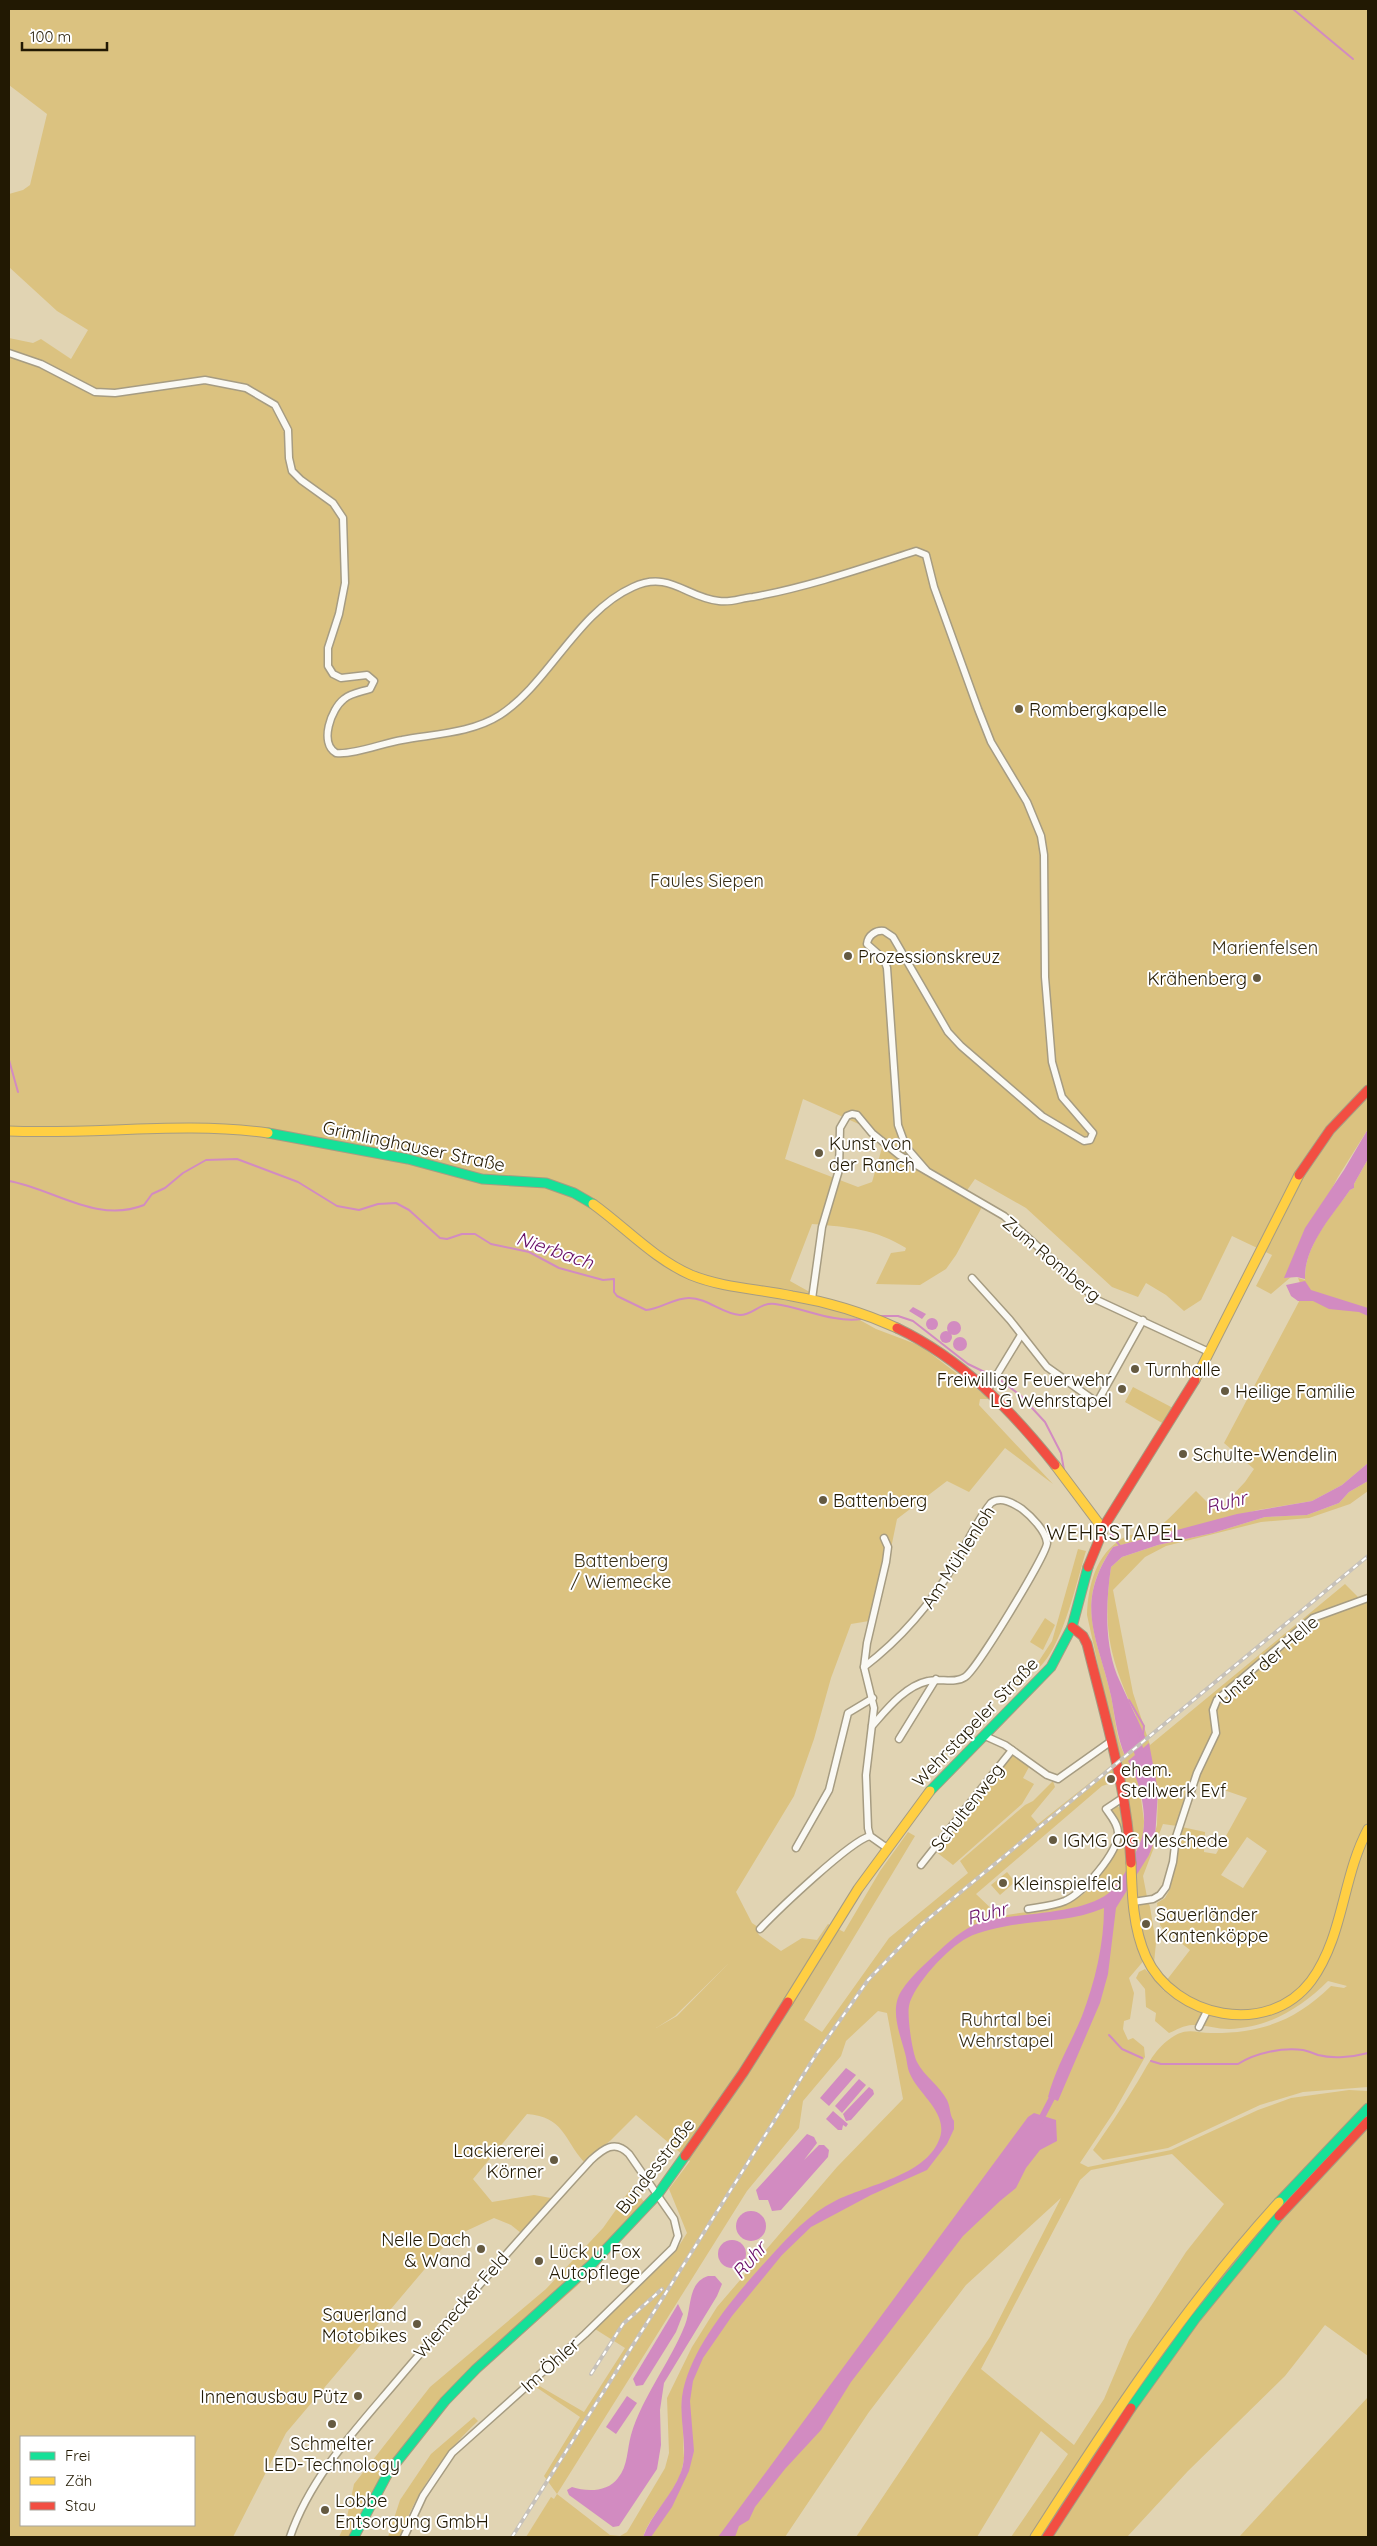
<svg xmlns="http://www.w3.org/2000/svg" width="1377" height="2546" viewBox="0 0 1377 2546" font-family="Quicksand,sans-serif">
<rect width="100%" height="100%" fill="#e1d4b3"/>
<g fill="#dbc280" fill-rule="evenodd">
<path d="M 9,9 L 1368,9 L 1368,1129 L 1338,1177 L 1285,1278 L 1291,1277 L 1271,1294 L 1256,1286 L 1272,1255 L 1232,1236 L 1201,1300 L 1184,1311 L 1166,1295 L 1146,1283 L 1138,1297 L 1112,1287 L 1026,1208 L 975,1179 L 963,1196 L 982,1207 L 956,1255 L 946,1269 L 920,1285 L 876,1284 L 891,1253 L 905,1251 L 906,1248 C 876,1229 847,1227 812,1224 L 790,1281 L 876,1329 L 921,1346 L 990,1399 L 980,1399 L 979,1405 L 1053,1484 L 1005,1448 L 969,1492 L 947,1481 L 897,1519 L 878,1612 L 872,1613 L 869,1621 L 851,1624 L 831,1678 L 814,1739 L 794,1796 L 736,1892 L 752,1923 L 758,1927 L 756,1930 L 759,1935 L 781,1951 L 802,1938 L 817,1940 L 828,1924 L 844,1932 L 880,1871 L 908,1832 L 915,1836 L 804,2020 L 822,2032 L 889,1938 L 968,1873 L 960,1861 L 1025,1805 L 1033,1801 L 1053,1781 L 1055,1787 L 1031,1816 L 1038,1824 L 1112,1765 L 1117,1778 L 1115,1782 L 1102,1786 L 976,1894 L 999,1916 C 1023,1912 1051,1910 1074,1900 C 1095,1891 1116,1852 1121,1831 L 1112,1811 L 1117,1806 L 1122,1809 L 1123,1779 L 1087,1615 C 1088,1585 1096,1554 1123,1538 C 1132,1532 1144,1536 1153,1531 C 1167,1523 1184,1502 1196,1491 L 1217,1512 L 1245,1482 L 1254,1469 L 1224,1443 L 1304,1292 L 1298,1278 L 1305,1280 C 1304,1246 1331,1216 1350,1190 L 1354,1188 L 1354,1184 L 1368,1159 L 1368,1463 L 1342,1485 L 1312,1501 L 1258,1510 L 1113,1547 C 1073,1604 1098,1637 1111,1696 C 1115,1716 1116,1738 1125,1756 L 1136,1716 C 1110,1659 1102,1630 1111,1567 L 1122,1557 L 1158,1545 L 1213,1533 L 1265,1517 L 1307,1515 L 1339,1503 L 1349,1492 L 1368,1481 L 1368,1491 L 1350,1504 L 1309,1518 L 1261,1522 L 1166,1546 L 1145,1557 L 1113,1590 L 1133,1693 L 1150,1745 L 1345,1584 L 1364,1603 L 1368,1602 L 1368,2087 L 1303,2092 L 1260,2105 L 1168,2148 L 1103,2160 L 1093,2150 C 1107,2129 1122,2108 1135,2086 C 1147,2068 1152,2051 1171,2038 C 1188,2026 1197,2034 1214,2033 C 1263,2033 1296,2020 1331,1986 L 1344,1988 L 1347,1986 L 1328,1981 C 1301,2008 1268,2028 1229,2029 C 1217,2029 1206,2025 1194,2025 C 1186,2024 1176,2030 1169,2033 L 1155,2021 L 1156,2013 L 1146,2007 L 1145,1989 L 1136,1978 L 1139,1972 L 1145,1969 L 1164,1991 L 1166,1981 L 1190,1950 L 1163,1929 L 1160,1925 L 1157,1903 L 1165,1898 L 1170,1889 L 1182,1827 L 1205,1832 L 1204,1852 L 1216,1854 L 1247,1798 L 1198,1781 L 1203,1762 L 1218,1733 L 1215,1704 L 1316,1617 L 1348,1604 L 1316,1613 L 1213,1704 L 1215,1728 L 1195,1769 L 1177,1826 L 1163,1824 L 1143,1876 L 1147,1897 L 1134,1902 L 1146,1958 L 1129,1978 L 1134,1993 L 1130,2019 L 1124,2021 L 1123,2029 L 1128,2040 L 1133,2038 L 1144,2047 L 1145,2057 L 1114,2112 L 1080,2163 L 1088,2167 L 1171,2150 L 1258,2110 L 1291,2098 L 1349,2090 L 1368,2091 L 1368,2356 L 1325,2325 L 1285,2376 L 1188,2471 L 1127,2537 L 1011,2537 L 1068,2454 L 1041,2431 L 977,2537 L 856,2537 L 990,2337 L 1061,2198 L 966,2285 L 869,2412 L 785,2537 L 646,2537 L 684,2469 L 682,2398 C 681,2421 687,2448 682,2469 C 676,2495 651,2512 643,2537 L 526,2537 L 551,2497 L 554,2499 L 557,2494 L 544,2476 L 580,2417 L 533,2385 L 536,2384 L 584,2412 L 625,2348 L 595,2329 L 675,2252 L 687,2233 L 669,2189 L 690,2161 L 636,2115 L 611,2140 L 584,2162 C 563,2138 564,2117 527,2114 L 473,2179 L 492,2202 L 534,2195 L 551,2198 L 521,2233 L 511,2225 L 494,2218 L 451,2238 L 286,2433 L 233,2537 L 9,2537 L 9,338 L 33,343 L 41,339 L 71,359 L 88,330 L 57,311 L 9,267 L 9,194 L 23,190 L 30,185 L 47,114 L 9,85 ZM 803,1099 L 872,1130 L 884,1141 L 872,1182 L 858,1187 L 785,1159 ZM 1128,1761 L 1158,1791 L 1157,1825 L 1149,1855 L 1130,1863 L 1143,1837 L 1144,1821 L 1138,1777 ZM 1247,1837 L 1267,1851 L 1243,1888 L 1221,1875 ZM 729,1963 L 677,2016 L 656,2028 L 675,2016 ZM 878,2011 L 887,2013 L 903,2099 L 837,2167 L 717,2307 L 692,2347 L 667,2398 L 669,2453 L 665,2468 L 627,2532 L 620,2536 L 610,2535 L 557,2494 L 747,2191 L 799,2128 L 803,2101 L 841,2056 L 846,2041 ZM 1172,2154 L 1224,2204 L 1186,2252 L 1129,2340 L 1104,2399 L 1074,2445 L 981,2369 L 1080,2180 L 1091,2170 ZM 21,2437 L 194,2437 L 194,2525 L 21,2525 Z"/>
<polygon points="1133,1387 1173,1408 1164,1424 1125,1402"/>
<path d="M 1078,1549 L 1086,1551 C 1077,1580 1060,1661 1031,1673 L 1052,1641 Z"/>
<polygon points="1045,1618 1055,1625 1043,1650 1030,1642"/>
<polygon points="1012,1754 1029,1767 1023,1778 1034,1784 1022,1804 953,1865 935,1851"/>
<polygon points="1007,1872 1015,1882 1000,1895 991,1885"/>
<polygon points="1142,1903 1149,1904 1150,1907 1156,1943 1154,1963 1146,1948 1137,1909"/>
<polygon points="632,2187 650,2209 577,2286 480,2371 433,2419 400,2462 359,2537 339,2537 346,2522 354,2484 430,2387 546,2289 603,2228"/>
<polygon points="1368,2397 1368,2537 1239,2537"/>
<path d="M 474,2417 L 478,2421 C 444,2453 415,2493 400,2537 L 388,2537 L 400,2500 L 431,2454 Z"/>
</g>
<g fill="#d28bc1">
<path d="M 1368,1129 L 1368,1159 L 1354,1184 L 1354,1188 L 1350,1190 C 1332,1216 1304,1246 1305,1279 L 1297,1277 L 1284,1278 L 1305,1228 L 1344,1170 Z"/>
<polygon points="1305,1281 1311,1290 1368,1308 1368,1316 1359,1312 1329,1309 1313,1301 1298,1301 1291,1296 1286,1285"/>
<polygon points="913,1307 926,1314 922,1319 909,1311"/>
<circle cx="932" cy="1324" r="6"/>
<circle cx="954" cy="1328" r="7"/>
<circle cx="946" cy="1337" r="6"/>
<circle cx="960" cy="1344" r="7"/>
<path d="M 1368,1463 L 1368,1481 L 1349,1492 L 1339,1503 L 1307,1515 L 1265,1517 L 1213,1533 L 1158,1545 L 1122,1557 L 1111,1567 C 1106,1602 1104,1641 1117,1675 C 1126,1696 1137,1717 1146,1739 L 1125,1756 C 1117,1737 1115,1717 1111,1696 C 1098,1637 1073,1605 1113,1547 L 1237,1514 L 1312,1501 L 1342,1485 Z"/>
<path d="M 1149,1743 L 1158,1791 L 1155,1839 L 1149,1855 L 1116,1908 L 1108,1974 L 1100,2003 L 1058,2101 L 1048,2097 C 1055,2069 1071,2043 1082,2016 C 1095,1982 1104,1944 1104,1908 C 1067,1924 1027,1919 989,1930 C 982,1932 974,1934 967,1938 C 949,1947 913,1985 909,2006 C 907,2016 912,2052 917,2062 C 924,2076 940,2086 947,2100 C 951,2108 949,2114 954,2121 L 954,2129 L 947,2144 L 927,2170 L 871,2195 L 811,2227 L 782,2255 L 732,2316 L 703,2358 L 693,2381 L 690,2401 L 694,2451 L 689,2471 L 672,2507 L 651,2537 L 643,2537 C 652,2513 672,2496 681,2472 C 689,2450 679,2421 682,2397 C 689,2348 737,2293 770,2257 C 789,2236 809,2214 835,2201 C 866,2185 925,2176 939,2140 C 950,2114 919,2095 910,2074 C 907,2068 907,2059 905,2053 C 900,2034 889,2009 902,1990 C 911,1976 926,1963 939,1951 C 953,1938 969,1924 988,1920 C 1020,1913 1089,1914 1112,1890 C 1124,1877 1133,1859 1140,1843 C 1150,1821 1140,1780 1128,1761 Z"/>
<polygon points="846,2068 856,2075 829,2106 820,2098"/>
<polygon points="859,2079 866,2085 842,2113 835,2106"/>
<polygon points="869,2087 873,2090 874,2094 851,2120 846,2121 843,2114"/>
<polygon points="833,2111 848,2124 846,2127 843,2125 842,2130 838,2130 826,2119"/>
<polygon points="1034,2113 1056,2120 1057,2141 1040,2150 1026,2168 1016,2188 1000,2201 963,2236 851,2382 821,2430 785,2469 755,2507 749,2520 739,2526 735,2537 718,2537 1028,2117"/>
<polygon points="807,2134 814,2137 817,2143 804,2160 819,2145 824,2145 829,2150 828,2157 781,2210 772,2211 768,2200 759,2200 756,2190"/>
<circle cx="751" cy="2226" r="15"/>
<circle cx="732" cy="2254" r="14"/>
<path d="M 708,2276 L 715,2276 L 722,2284 L 717,2296 L 664,2383 L 660,2410 L 661,2445 L 657,2469 L 619,2526 L 613,2527 L 569,2495 L 567,2490 L 572,2487 C 587,2492 608,2492 618,2478 C 628,2466 627,2449 631,2435 C 643,2395 670,2363 685,2325 C 692,2308 687,2283 708,2276 Z"/>
<polygon points="678,2304 683,2314 676,2332 643,2385 636,2386 633,2379"/>
<polygon points="627,2396 637,2403 616,2434 606,2427"/>
</g>
<g fill="none" stroke-linecap="round" stroke-linejoin="round">
<g stroke="#d28bc1" stroke-width="2">
<polyline points="1293,9 1353,59"/>
<polyline points="9,1060 18,1092"/>
<path d="M 9,1181 C 54,1189 97,1224 144,1205 L 152,1194 L 165,1188 L 183,1173 L 206,1160 L 237,1159 L 298,1182 L 337,1206 L 359,1210 L 378,1204 L 396,1203 L 409,1210 L 440,1238 L 447,1239 L 462,1234 L 475,1234 L 491,1244 L 529,1252 L 559,1268 L 603,1280 L 614,1279 L 614,1292 L 617,1296 L 646,1310 C 661,1309 673,1298 689,1298 C 708,1298 722,1314 740,1315 C 753,1315 760,1302 775,1304 C 804,1308 833,1323 861,1319"/>
<polyline points="878,1316 898,1316 913,1321 968,1364 999,1379 1020,1395 1045,1422 1061,1453 1064,1470"/>
<polyline points="1111,1534 1120,1546"/>
<polyline points="1129,1700 1144,1726 1143,1735"/>
<polyline points="1109,2035 1122,2049 1142,2058"/>
<path d="M 1151,2061 L 1161,2064 L 1238,2064 C 1255,2053 1283,2047 1303,2050 C 1308,2051 1313,2053 1318,2055 C 1333,2059 1353,2057 1368,2053"/>
</g>
<polyline stroke="#d28bc1" stroke-width="6" points="1040,2121 1055,2092"/>
<polyline stroke="#d28bc1" stroke-width="10" points="1133,1733 1143,1764"/>
<defs>
<g id="street">
<path d="M 9,353 L 41,364 L 95,392 L 115,393 L 205,380 L 246,388 L 275,405 L 288,430 L 289,458 L 292,471 L 301,480 L 333,503 L 343,518 L 345,583 L 339,614 L 328,648 L 328,666 L 333,674 L 341,678 L 367,675 L 374,681 L 370,689 C 361,692 351,693 344,699 C 331,709 319,743 336,753 C 354,755 383,743 402,740 C 434,734 472,733 500,715 C 549,683 577,612 633,587 C 669,570 687,598 719,601 C 731,603 741,598 753,597 C 808,587 863,568 916,551 L 926,555 L 934,587 L 978,709 L 991,742 L 1027,802 L 1041,836 L 1044,855 L 1045,977 L 1052,1062 L 1062,1097 L 1093,1133 L 1090,1140 L 1084,1141 L 1042,1116 L 961,1046 L 948,1032 L 893,937 L 884,931 C 876,930 868,935 867,944 L 884,959 L 887,968 L 898,1125 L 906,1147 L 926,1170"/>
<polyline points="972,1278 1010,1320 1047,1367 1095,1401 1099,1399 1143,1320"/>
<polyline points="812,1299 822,1227 839,1170 840,1128 847,1116 852,1114 857,1115 872,1133 899,1155 1004,1216 1097,1300 1209,1352"/>
<polyline points="987,1391 1021,1335"/>
<polyline points="884,1538 888,1547 886,1562 867,1643 864,1667 874,1708 866,1775 868,1828 870,1836 887,1848"/>
<path d="M 864,1667 C 902,1638 931,1604 955,1563 C 967,1544 977,1520 991,1503 C 1001,1496 1013,1503 1022,1509 C 1031,1516 1046,1531 1047,1543 C 1047,1554 977,1669 965,1677 C 955,1684 940,1678 928,1681 C 905,1686 887,1709 872,1726"/>
<polyline points="985,1736 1005,1745 1047,1775 1058,1779 1110,1742"/>
<polyline points="899,1739 936,1679"/>
<polyline points="796,1848 829,1790 848,1713 873,1698"/>
<polyline points="921,1865 1012,1750"/>
<polyline points="1133,1902 1153,1899 1160,1895 1166,1887 1173,1862 1176,1837 1197,1773 1216,1733 1213,1710 1217,1700 1313,1618 1368,1598"/>
<path d="M 1028,1909 C 1040,1907 1053,1906 1065,1901 C 1083,1893 1118,1853 1118,1833 C 1118,1824 1111,1816 1106,1809 L 1124,1797"/>
<path d="M 760,1929 C 777,1911 850,1841 870,1836"/>
<polyline points="1199,2027 1207,2011"/>
<path d="M 290,2537 C 311,2475 359,2426 401,2376 C 463,2303 526,2231 591,2160 C 603,2149 615,2139 629,2154 L 674,2219 L 678,2236 L 673,2248 L 585,2334 L 452,2453 L 423,2496 L 404,2537"/>
</g>
<g id="fast">
<polyline points="268,1133 408,1159 482,1179 546,1183 574,1193 593,1204"/>
<polyline points="930,1791 1051,1667 1072,1627 1088,1567"/>
<polyline points="1279,2202 1368,2108"/>
<polyline points="1131,2408 1195,2319 1279,2216"/>
<polyline points="354,2537 388,2473 445,2401 476,2369 592,2264 658,2194 685,2156"/>
</g>
<g id="slow">
<path d="M 9,1131 C 95,1135 182,1121 268,1133"/>
<path d="M 593,1204 C 625,1227 654,1259 691,1275 C 723,1288 759,1289 792,1296 C 828,1302 864,1313 897,1328"/>
<polyline points="1195,1380 1299,1175"/>
<polyline points="1055,1465 1103,1529"/>
<path d="M 1131,1863 C 1132,1895 1133,1928 1146,1957 C 1174,2018 1268,2038 1311,1981 C 1344,1936 1342,1877 1368,1829"/>
<polyline points="788,2002 858,1889 930,1791"/>
<path d="M 1035,2537 C 1109,2421 1186,2304 1279,2202"/>
</g>
<g id="jam">
<polyline points="1299,1175 1330,1130 1368,1090"/>
<path d="M 897,1328 C 962,1359 1011,1410 1055,1465"/>
<polyline points="1088,1567 1106,1523 1195,1380"/>
<path d="M 1072,1627 L 1083,1636 L 1087,1644 C 1105,1717 1127,1788 1131,1863"/>
<polyline points="685,2156 743,2073 788,2002"/>
<polyline points="1279,2216 1368,2121"/>
<polyline points="1047,2537 1131,2408"/>
</g>
</defs>
<use href="#street" stroke="#a69c82" stroke-width="9"/>
<use href="#fast" stroke="#a69c82" stroke-width="11"/>
<use href="#slow" stroke="#a69c82" stroke-width="11"/>
<use href="#jam" stroke="#a69c82" stroke-width="11"/>
<use href="#street" stroke="#faf9f4" stroke-width="6"/>
<use href="#fast" stroke="#16e098" stroke-width="9"/>
<use href="#slow" stroke="#ffcf43" stroke-width="9"/>
<use href="#jam" stroke="#f24e42" stroke-width="9"/>
<defs>
<g id="rail">
<polyline points="591,2374 623,2324 662,2289"/>
<polyline points="512,2537 817,2053 868,1980 922,1924 1368,1556"/>
</g>
</defs>
<use href="#rail" stroke="#c6c1b9" stroke-width="4"/>
<use href="#rail" stroke="#fff" stroke-width="2" stroke-dasharray="5.5" stroke-linecap="butt"/>
</g>
<g fill="#655a41" stroke="#fff" stroke-width="2">
<circle cx="1019" cy="709" r="5"/>
<circle cx="848" cy="956" r="5"/>
<circle cx="1257" cy="978" r="5"/>
<circle cx="819" cy="1153" r="5"/>
<circle cx="1135" cy="1369" r="5"/>
<circle cx="1122" cy="1389" r="5"/>
<circle cx="1225" cy="1391" r="5"/>
<circle cx="1183" cy="1454" r="5"/>
<circle cx="823" cy="1500" r="5"/>
<circle cx="1111" cy="1779" r="5"/>
<circle cx="1053" cy="1840" r="5"/>
<circle cx="1003" cy="1883" r="5"/>
<circle cx="1146" cy="1924" r="5"/>
<circle cx="554" cy="2160" r="5"/>
<circle cx="481" cy="2249" r="5"/>
<circle cx="539" cy="2261" r="5"/>
<circle cx="417" cy="2324" r="5"/>
<circle cx="358" cy="2396" r="5"/>
<circle cx="332" cy="2424" r="5"/>
<circle cx="325" cy="2510" r="5"/>
</g>
<g text-anchor="middle" dominant-baseline="central" stroke-width="4" stroke-linejoin="round" paint-order="stroke">
<g font-size="18" fill="#221903" stroke="#fff" text-anchor="start">
<text x="1029" y="709">Rombergkapelle</text>
<text x="858" y="956">Prozessionskreuz</text>
<text x="1247" y="978" text-anchor="end">Krähenberg</text>
<text x="829" y="1143">Kunst von<tspan x="829" dy="21">der Ranch</tspan></text>
<text x="1145" y="1369">Turnhalle</text>
<text x="1112" y="1379" text-anchor="end">Freiwillige Feuerwehr<tspan x="1112" dy="21">LG Wehrstapel</tspan></text>
<text x="1235" y="1391">Heilige Familie</text>
<text x="1193" y="1454">Schulte-Wendelin</text>
<text x="833" y="1500">Battenberg</text>
<text x="1121" y="1769">ehem.<tspan x="1121" dy="21">Stellwerk Evf</tspan></text>
<text x="1063" y="1840">IGMG OG Meschede</text>
<text x="1013" y="1883">Kleinspielfeld</text>
<text x="1156" y="1914">Sauerländer<tspan x="1156" dy="21">Kantenköppe</tspan></text>
<text x="544" y="2150" text-anchor="end">Lackiererei<tspan x="544" dy="21">Körner</tspan></text>
<text x="471" y="2239" text-anchor="end">Nelle Dach<tspan x="471" dy="21">&amp; Wand</tspan></text>
<text x="549" y="2251">Lück u. Fox<tspan x="549" dy="21">Autopflege</tspan></text>
<text x="407" y="2314" text-anchor="end">Sauerland<tspan x="407" dy="21">Motobikes</tspan></text>
<text x="348" y="2396" text-anchor="end">Innenausbau Pütz</text>
<text x="332" y="2443" text-anchor="middle">Schmelter<tspan x="332" dy="21">LED-Technology</tspan></text>
<text x="335" y="2500">Lobbe<tspan x="335" dy="21">Entsorgung GmbH</tspan></text>
</g>
<g font-size="18" fill="#372e17" stroke="#fff">
<text x="707" y="880">Faules Siepen</text>
<text x="1265" y="947">Marienfelsen</text>
<text x="621" y="1560">Battenberg<tspan x="621" dy="21">/ Wiemecke</tspan></text>
<text x="1006" y="2019">Ruhrtal bei<tspan x="1006" dy="21">Wehrstapel</tspan></text>
</g>
<g font-size="18" fill="#221903" stroke="#fff">
<text transform="translate(414 1146) rotate(12)">Grimlinghauser Straße</text>
<text transform="translate(1052 1259) rotate(40)">Zum Romberg</text>
<text transform="translate(958 1557) rotate(-57)">Am Mühlenloh</text>
<text transform="translate(1268 1660) rotate(-41)">Unter der Helle</text>
<text transform="translate(975 1722) rotate(-46)">Wehrstapeler Straße</text>
<text transform="translate(967 1807) rotate(-52)">Schultenweg</text>
<text transform="translate(655 2166) rotate(-52)">Bundesstraße</text>
<text transform="translate(461 2305) rotate(-49)">Wiemecker Feld</text>
<text transform="translate(550 2365) rotate(-42)">Im Öhler</text>
</g>
<g font-size="19" font-style="italic" fill="#650a64" stroke="#fff">
<text transform="translate(555 1250) rotate(19)">Nierbach</text>
<text transform="translate(1226 1502) rotate(-14)">Ruhr</text>
<text transform="translate(987 1913) rotate(-15)">Ruhr</text>
<text transform="translate(749 2260) rotate(-49)">Ruhr</text>
</g>
<g font-size="20" letter-spacing="1" fill="#221903" stroke="#fff">
<text x="1115" y="1532">WEHRSTAPEL</text>
</g>
</g>
<rect width="1377" height="2546" fill="none" stroke="#221903" stroke-width="20"/>
<rect x="20" y="2436" width="175" height="90" fill="#ffffff" stroke="#a7a39a"/>
<rect x="30" y="2452" width="25" height="8" fill="#16e098" stroke="#a7a39a"/>
<text x="65" y="2461" font-size="15" fill="#221903">Frei</text>
<rect x="30" y="2477" width="25" height="8" fill="#ffcf43" stroke="#a7a39a"/>
<text x="65" y="2486" font-size="15" fill="#221903">Zäh</text>
<rect x="30" y="2502" width="25" height="8" fill="#f24e42" stroke="#a7a39a"/>
<text x="65" y="2511" font-size="15" fill="#221903">Stau</text>
<path d="M22 42v8h85v-8" fill="none" stroke="#221903" stroke-width="2.5"/>
<text x="30" y="42" font-size="15" fill="#221903" stroke="#ffffff" stroke-width="4" paint-order="stroke">100 m</text>
</svg>
